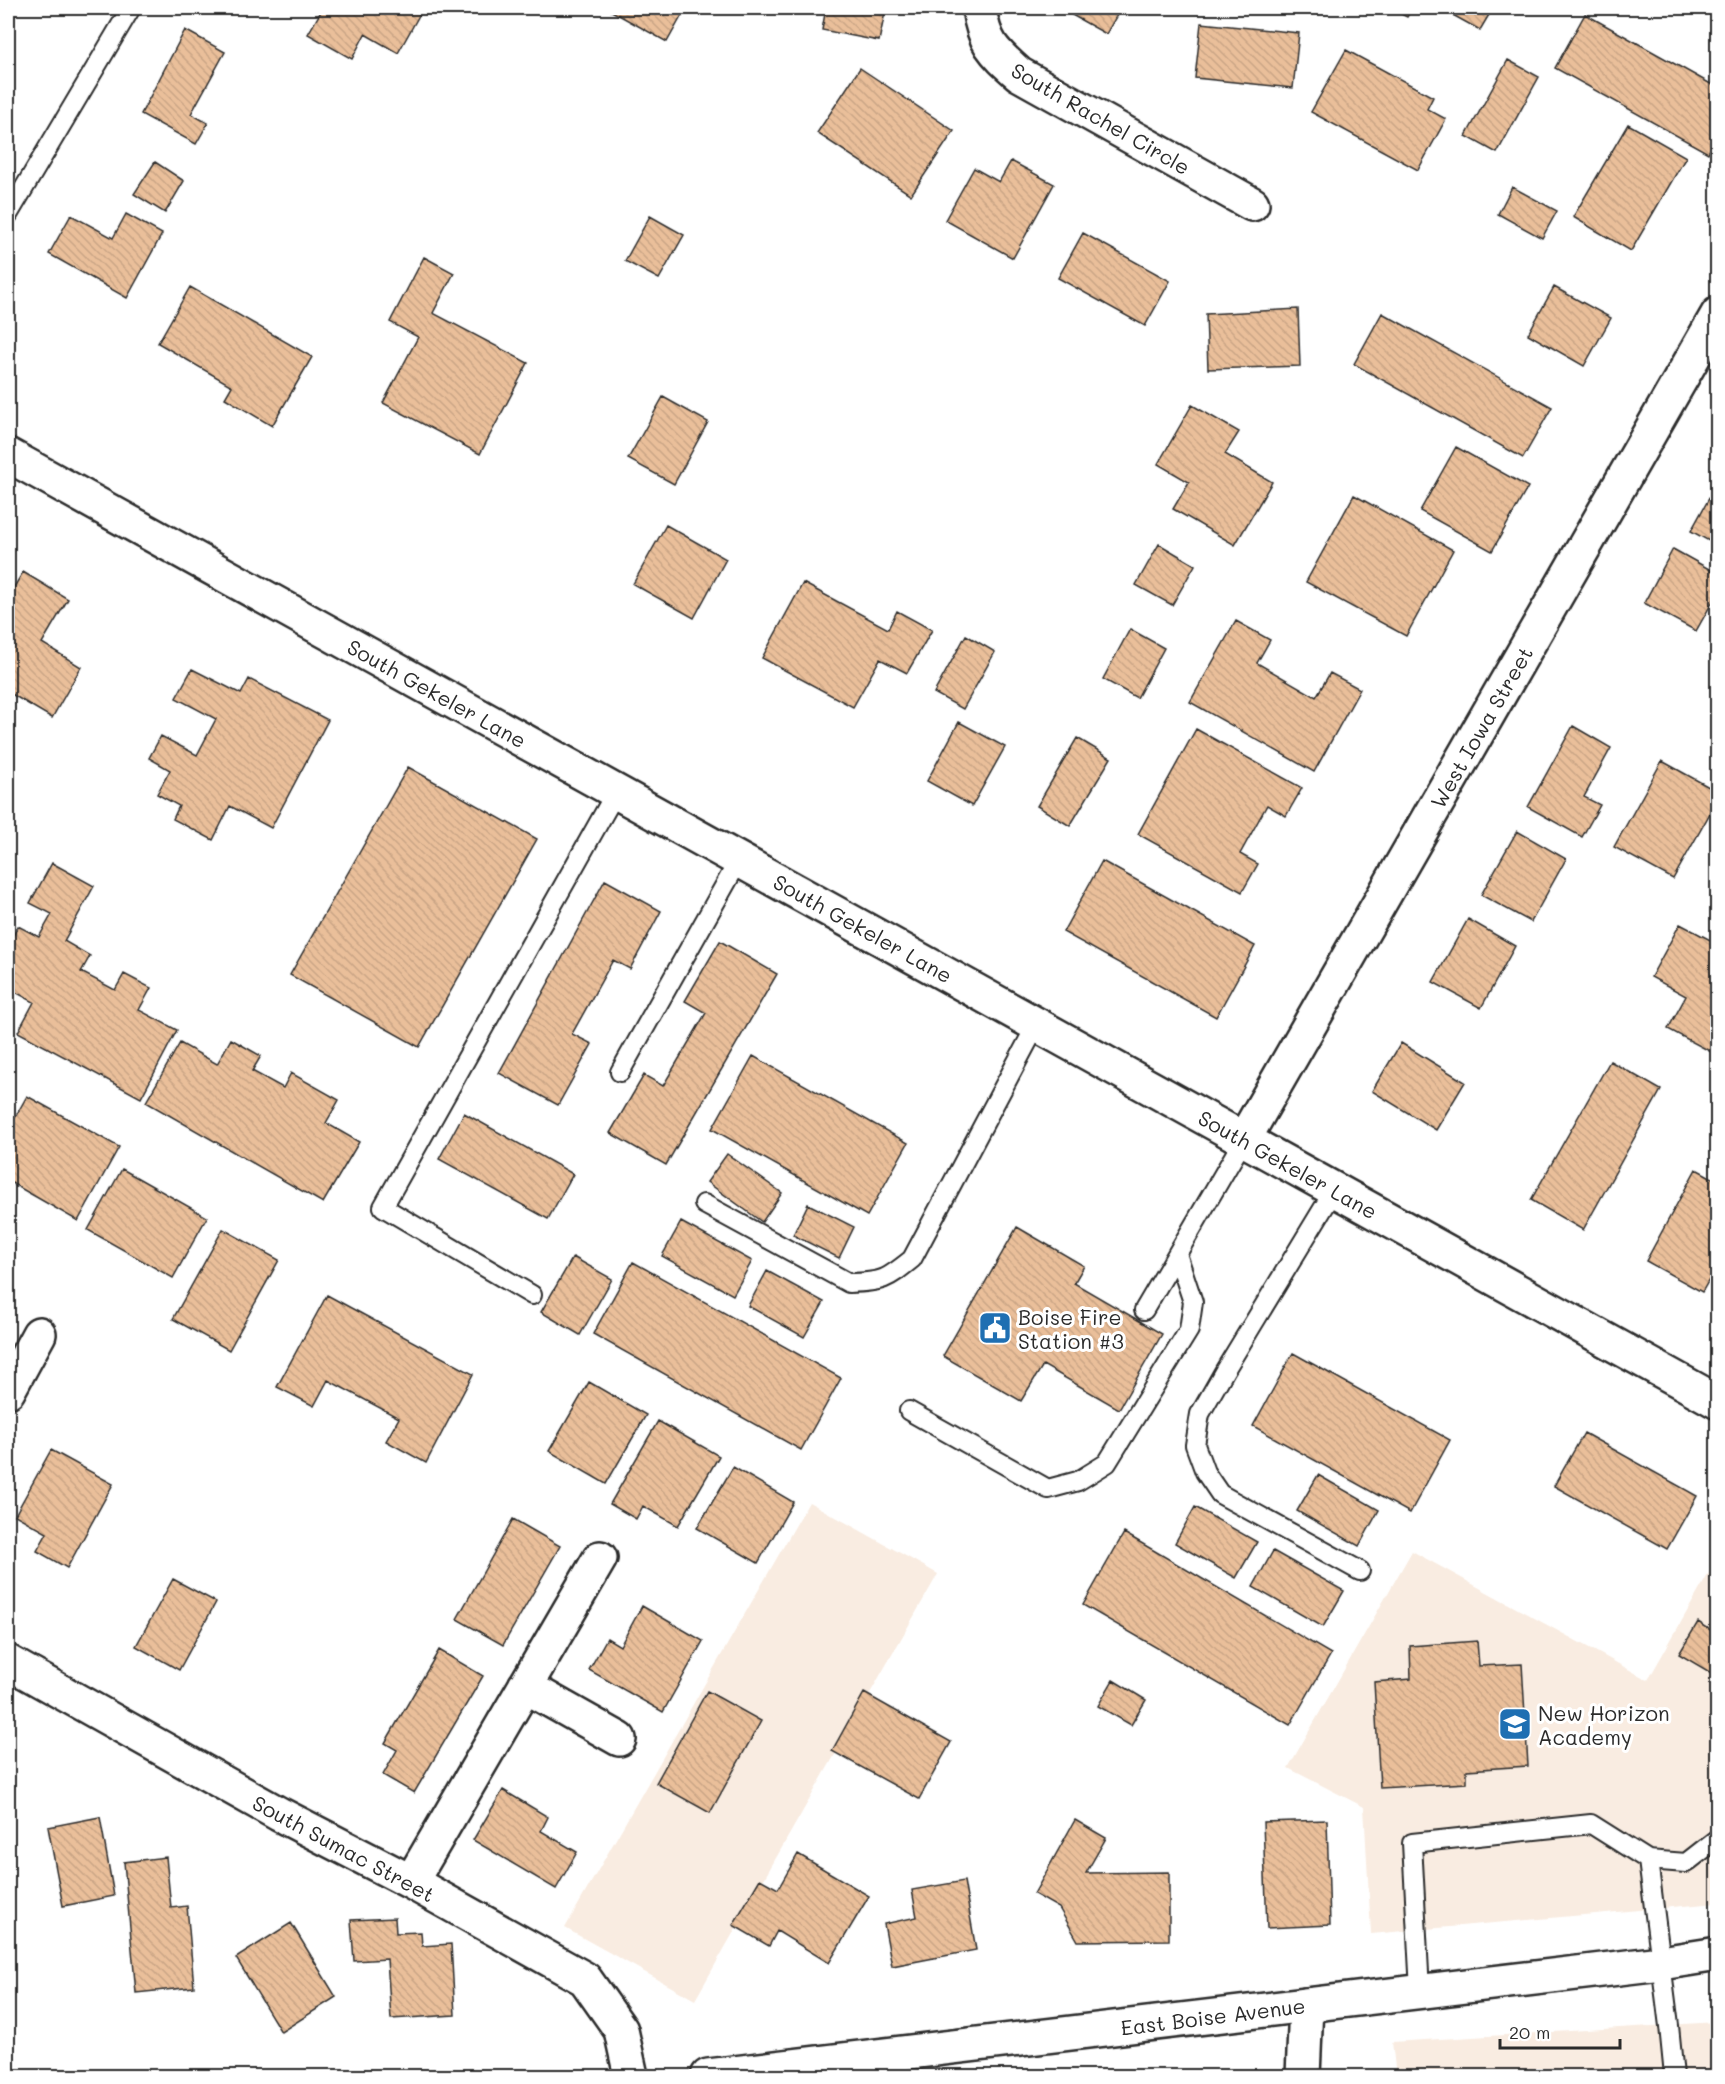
<svg xmlns="http://www.w3.org/2000/svg" width="1725" height="2084" font-family="Mali,sans-serif">
<style>
.built{fill:#f9ece1}
.building{fill:url(#building-back-hatch);stroke:#2b2b2b;stroke-width:1.5}
.lines{fill:none;stroke-linecap:round;stroke-linejoin:round}
.service-casing{stroke:#2b2b2b;stroke-width:22}
.minor-casing{stroke:#2b2b2b;stroke-width:38}
.tertiary-casing{stroke:#2b2b2b;stroke-width:38}
.service{stroke:#fff;stroke-width:18}
.minor{stroke:#fff;stroke-width:33}
.tertiary{stroke:#fff;stroke-width:33}
.labels{text-anchor:middle;dominant-baseline:central;stroke-width:6;stroke-linejoin:round;paint-order:stroke}
.street-label{font-size:21px;fill:#2b2b2b;stroke:#fff}
.poi-label{font-size:21px;fill:#2b2b2b;stroke:#fff;text-anchor:start}
</style>
<defs>
<pattern id="building-back-hatch" width="6" height="6" patternUnits="userSpaceOnUse" patternTransform="scale(1.5)"><rect width="6" height="6" fill="#eabf9a"/><path d="M-1 5l2 2M0 0l6 6M5-1l2 2" fill="none" stroke="#c9a485"/></pattern>
</defs>
<rect width="100%" height="100%" fill="#fff"/>
<filter id="ink" filterUnits="userSpaceOnUse"><feTurbulence type="fractalNoise" baseFrequency=".0167" numOctaves="2"/><feDisplacementMap in="SourceGraphic" scale="12" xChannelSelector="R" yChannelSelector="G"/><feConvolveMatrix kernelMatrix="1 2 1 2 8 2 1 2 1" color-interpolation-filters="sRGB"/></filter>
<g filter="url(#ink)">
<path class="built" d="M809,1502L938,1574L695,2000L565,1928Z
M1412,1551L1648,1680L1717,1559V1903L1371,1934L1364,1807L1288,1768Z
M1717,2022V2076H1396L1392,2042Z"/>
<path class="building" d="M323,8H417L422,10L398,53L365,34L352,59L308,34Z
M606,8H686L667,42Z
M826,8H886L879,41L822,30Z
M1065,8H1121L1106,34L1063,10Z
M1390,8H1412L1407,17Z
M1440,8H1493L1480,30Z
M1585,14L1718,88V136L1708,153L1555,68Z
M1201,23L1299,33L1293,88L1195,78Z
M185,30L225,52L191,114L208,123L196,144L141,114Z
M1346,50L1433,97L1427,109L1446,119L1418,170L1311,112Z
M1508,60L1539,77L1497,153L1466,136Z
M860,68L954,131L911,195L817,133Z
M1628,124L1686,157L1631,251L1573,217Z
M1011,161L1054,184L1013,258L945,220L974,168L999,182Z
M155,162L184,181L165,213L134,194Z
M1512,187L1557,211L1542,238L1498,214Z
M126,214L162,234L127,298L49,254L71,215L113,238Z
M650,216L684,235L659,279L625,261Z
M1083,233L1170,281L1145,326L1058,278Z
M424,257L454,273L433,313L528,363L480,454L383,403L418,337L390,322Z
M190,287L312,357L272,426L225,398L232,386L158,343Z
M1554,287L1611,318L1584,366L1528,334Z
M1298,309L1300,366L1208,369L1206,314Z
M1382,313L1552,407L1523,458L1354,364Z
M663,397L708,422L674,484L628,459Z
M1192,405L1239,432L1225,454L1272,482L1235,545L1173,509L1189,482L1158,464Z
M1456,447L1528,487L1492,551L1420,511Z
M1718,482V546L1691,531Z
M1354,495L1453,550L1406,636L1306,582Z
M666,525L726,559L694,618L633,584Z
M1159,544L1195,565L1172,605L1136,585Z
M1673,549L1718,574V592L1696,631L1644,603Z
M23,572L68,599L42,643L81,667L52,718L8,692V597Z
M803,583L888,629L897,611L932,630L907,673L880,659L853,707L762,658Z
M1236,621L1270,640L1257,663L1316,697L1330,673L1360,689L1314,772L1190,702Z
M1130,629L1164,648L1137,698L1103,679Z
M966,635L995,652L963,709L934,693Z
M192,669L241,694L249,679L328,720L271,828L230,806L213,840L173,819L179,806L157,794L170,770L149,758L161,736L197,755L216,719L176,698Z
M959,722L1005,747L972,806L927,781Z
M1573,726L1611,748L1584,797L1600,805L1582,837L1528,807Z
M1196,729L1302,788L1286,816L1267,805L1240,854L1258,864L1242,892L1138,834Z
M1077,738L1111,758L1070,826L1037,806Z
M1662,761L1718,792V799L1673,879L1614,847Z
M408,767L537,839L419,1047L290,975Z
M1517,831L1566,859L1531,922L1481,895Z
M1102,861L1255,946L1216,1017L1063,932Z
M52,863L94,886L64,941L90,956L81,972L115,990L124,974L151,988L139,1010L177,1030L141,1098L18,1032L34,1002L8,988V946L18,926L39,937L52,914L30,903Z
M605,880L661,911L630,969L613,960L572,1034L592,1044L558,1105L499,1073Z
M1468,919L1515,946L1481,1008L1433,982Z
M1680,924L1718,944V1049L1715,1054L1668,1029L1686,996L1651,977Z
M720,941L777,974L666,1165L610,1133L644,1075L663,1086L706,1013L685,1001Z
M231,1039L261,1056L252,1071L283,1088L291,1073L339,1100L326,1123L359,1142L323,1203L146,1102L180,1043L217,1064Z
M1401,1043L1465,1082L1436,1130L1372,1091Z
M753,1056L908,1143L867,1216L712,1129Z
M1610,1061L1661,1090L1583,1230L1531,1200Z
M27,1096L119,1147L78,1221L8,1181V1130Z
M464,1113L573,1174L548,1219L439,1159Z
M727,1154L782,1193L762,1222L707,1182Z
M122,1169L207,1217L173,1278L88,1230Z
M1696,1169L1718,1181V1264L1702,1292L1646,1261Z
M808,1204L854,1227L839,1258L793,1235Z
M681,1222L752,1261L733,1295L662,1256Z
M1017,1227L1084,1266L1074,1283L1162,1334L1119,1409L1043,1365L1021,1401L943,1356Z
M223,1229L279,1260L229,1350L173,1319Z
M573,1257L612,1279L580,1335L541,1312Z
M633,1262L841,1378L801,1450L593,1334Z
M767,1271L824,1302L804,1337L748,1306Z
M327,1295L473,1374L426,1463L386,1441L399,1418L328,1380L314,1406L277,1387Z
M1293,1353L1450,1440L1410,1513L1253,1426Z
M589,1382L646,1415L606,1484L549,1451Z
M658,1421L719,1456L678,1526L643,1506L636,1519L610,1504Z
M1584,1433L1697,1496L1667,1549L1554,1486Z
M51,1450L113,1484L67,1568L37,1551L47,1533L15,1515Z
M733,1467L793,1502L758,1563L697,1528Z
M1318,1475L1379,1510L1359,1546L1297,1511Z
M1195,1507L1257,1542L1236,1578L1175,1543Z
M513,1519L560,1546L503,1645L457,1619Z
M1124,1533L1331,1654L1290,1725L1083,1605Z
M1273,1551L1344,1591L1323,1627L1253,1587Z
M173,1579L216,1602L179,1670L136,1646Z
M642,1606L703,1641L663,1712L589,1670L607,1638L620,1646Z
M1698,1622L1712,1631L1718,1622V1677L1679,1654Z
M1477,1641L1479,1666L1522,1664L1528,1766L1467,1770V1783L1380,1788L1374,1682L1411,1679L1410,1646Z
M439,1650L483,1676L414,1793L383,1775L397,1750L385,1743Z
M1113,1680L1146,1700L1131,1725L1098,1706Z
M707,1691L761,1721L710,1813L656,1783Z
M864,1693L951,1742L919,1799L832,1751Z
M503,1790L548,1817L541,1831L577,1852L556,1889L473,1840Z
M100,1817L114,1896L63,1906L48,1827Z
M1075,1820L1106,1838L1086,1873L1169,1872V1940L1078,1941L1059,1908L1034,1894Z
M1327,1820L1330,1925L1267,1928L1263,1822Z
M798,1854L869,1896L829,1963L777,1931L769,1946L733,1925L760,1879L778,1889Z
M166,1857L171,1908L187,1906L194,1987L136,1993L124,1862Z
M964,1881L976,1950L892,1966L884,1924L917,1917L912,1890Z
M395,1918L396,1933L421,1932L422,1946L451,1944L455,2015L391,2019L387,1959L354,1961L351,1920Z
M291,1923L336,1997L281,2032L236,1958Z"/>
<g class="lines">
<defs>
<path id="service" d="M8,215L131,8
M620,1072L739,860
M1335,1189L1225,1370L1200,1414L1195,1445L1205,1472L1220,1494L1360,1571
M704,1204L849,1283C883,1282 886,1280 912,1259L1037,1024
M532,1295L383,1207L616,792
M1144,1310L1177,1254
M909,1411L1048,1489L1078,1481L1107,1463L1189,1330L1193,1302L1177,1254L1244,1139
M1648,1860L1669,2026L1674,2076
M1420,1991L1412,1843L1591,1824L1648,1860L1686,1863L1718,1838"/>
<path id="minor" d="M979,8C984,43 993,51 1019,74L1252,204
M8,1391L39,1334
M8,1662L279,1814L411,1882L585,1979L621,2030L631,2076
M525,1686L619,1739
M411,1882L600,1558
M1303,2076L1306,2005"/>
<path id="tertiary" d="M8,455L1718,1402
M1244,1139L1718,314
M708,2076L1661,1963L1718,1954"/>
</defs>
<use href="#service" class="service-casing"/>
<use href="#minor" class="minor-casing"/>
<use href="#tertiary" class="tertiary-casing"/>
<use href="#service" class="service"/>
<use href="#minor" class="minor"/>
<use href="#tertiary" class="tertiary"/>
</g>
</g>
<defs>
<symbol id="civic-square" viewBox="-11 -11 22 22"><rect x="-9" y="-9" width="18" height="18" rx="4" fill="#1f6fb2" stroke="#fff"/><path d="M-.6-6.5H3V-4.5H.6V-3L4-1V1h2V6H-6V1h2V-1L-.6-3ZM-1.2 2.5V6h2.4V2.5Z" fill="#fff"/></symbol>
<symbol id="school-square" viewBox="-11 -11 22 22"><rect x="-9" y="-9" width="18" height="18" rx="4" fill="#1f6fb2" stroke="#fff"/><path d="M0-5L7-2L0 1L-7-2ZM-4 1L0 2.5L4 1V4Q0 6-4 4Z" fill="#fff"/></symbol>
</defs>
<g fill-rule="evenodd">
<use href="#civic-square" x="976" y="1309" width="38" height="38"/>
<use href="#school-square" x="1496" y="1705" width="38" height="38"/>
</g>
<g class="labels">
<g class="street-label">
<text transform="translate(1101 118) rotate(30)">South Rachel Circle</text>
<text transform="translate(437 693) rotate(29)">South Gekeler Lane</text>
<text transform="translate(1481 727) rotate(-60)">West Iowa Street</text>
<text transform="translate(863 928) rotate(29)">South Gekeler Lane</text>
<text transform="translate(1288 1164) rotate(29)">South Gekeler Lane</text>
<text transform="translate(344 1848) rotate(28)">South Sumac Street</text>
<text transform="translate(1213 2016) rotate(-7)">East Boise Avenue</text>
</g>
<g class="poi-label">
<text x="1018" y="1316">Boise Fire<tspan x="1018" dy="24">Station #3</tspan></text>
<text x="1538" y="1712">New Horizon<tspan x="1538" dy="24">Academy</tspan></text>
</g>
</g>
<rect width="1725" height="2084" fill="none" stroke="#fff" stroke-width="30"/>
<rect x="15" y="15" width="1695" height="2054" fill="none" stroke="#2b2b2b" stroke-width="2" filter="url(#ink)"/>
<path d="M1500 2039v9h120v-9" fill="none" stroke="#2b2b2b" stroke-width="3"/>
<text x="1509" y="2039" font-size="18" fill="#2b2b2b" stroke="#ffffff" stroke-width="4.5" paint-order="stroke">20 m</text>
</svg>
